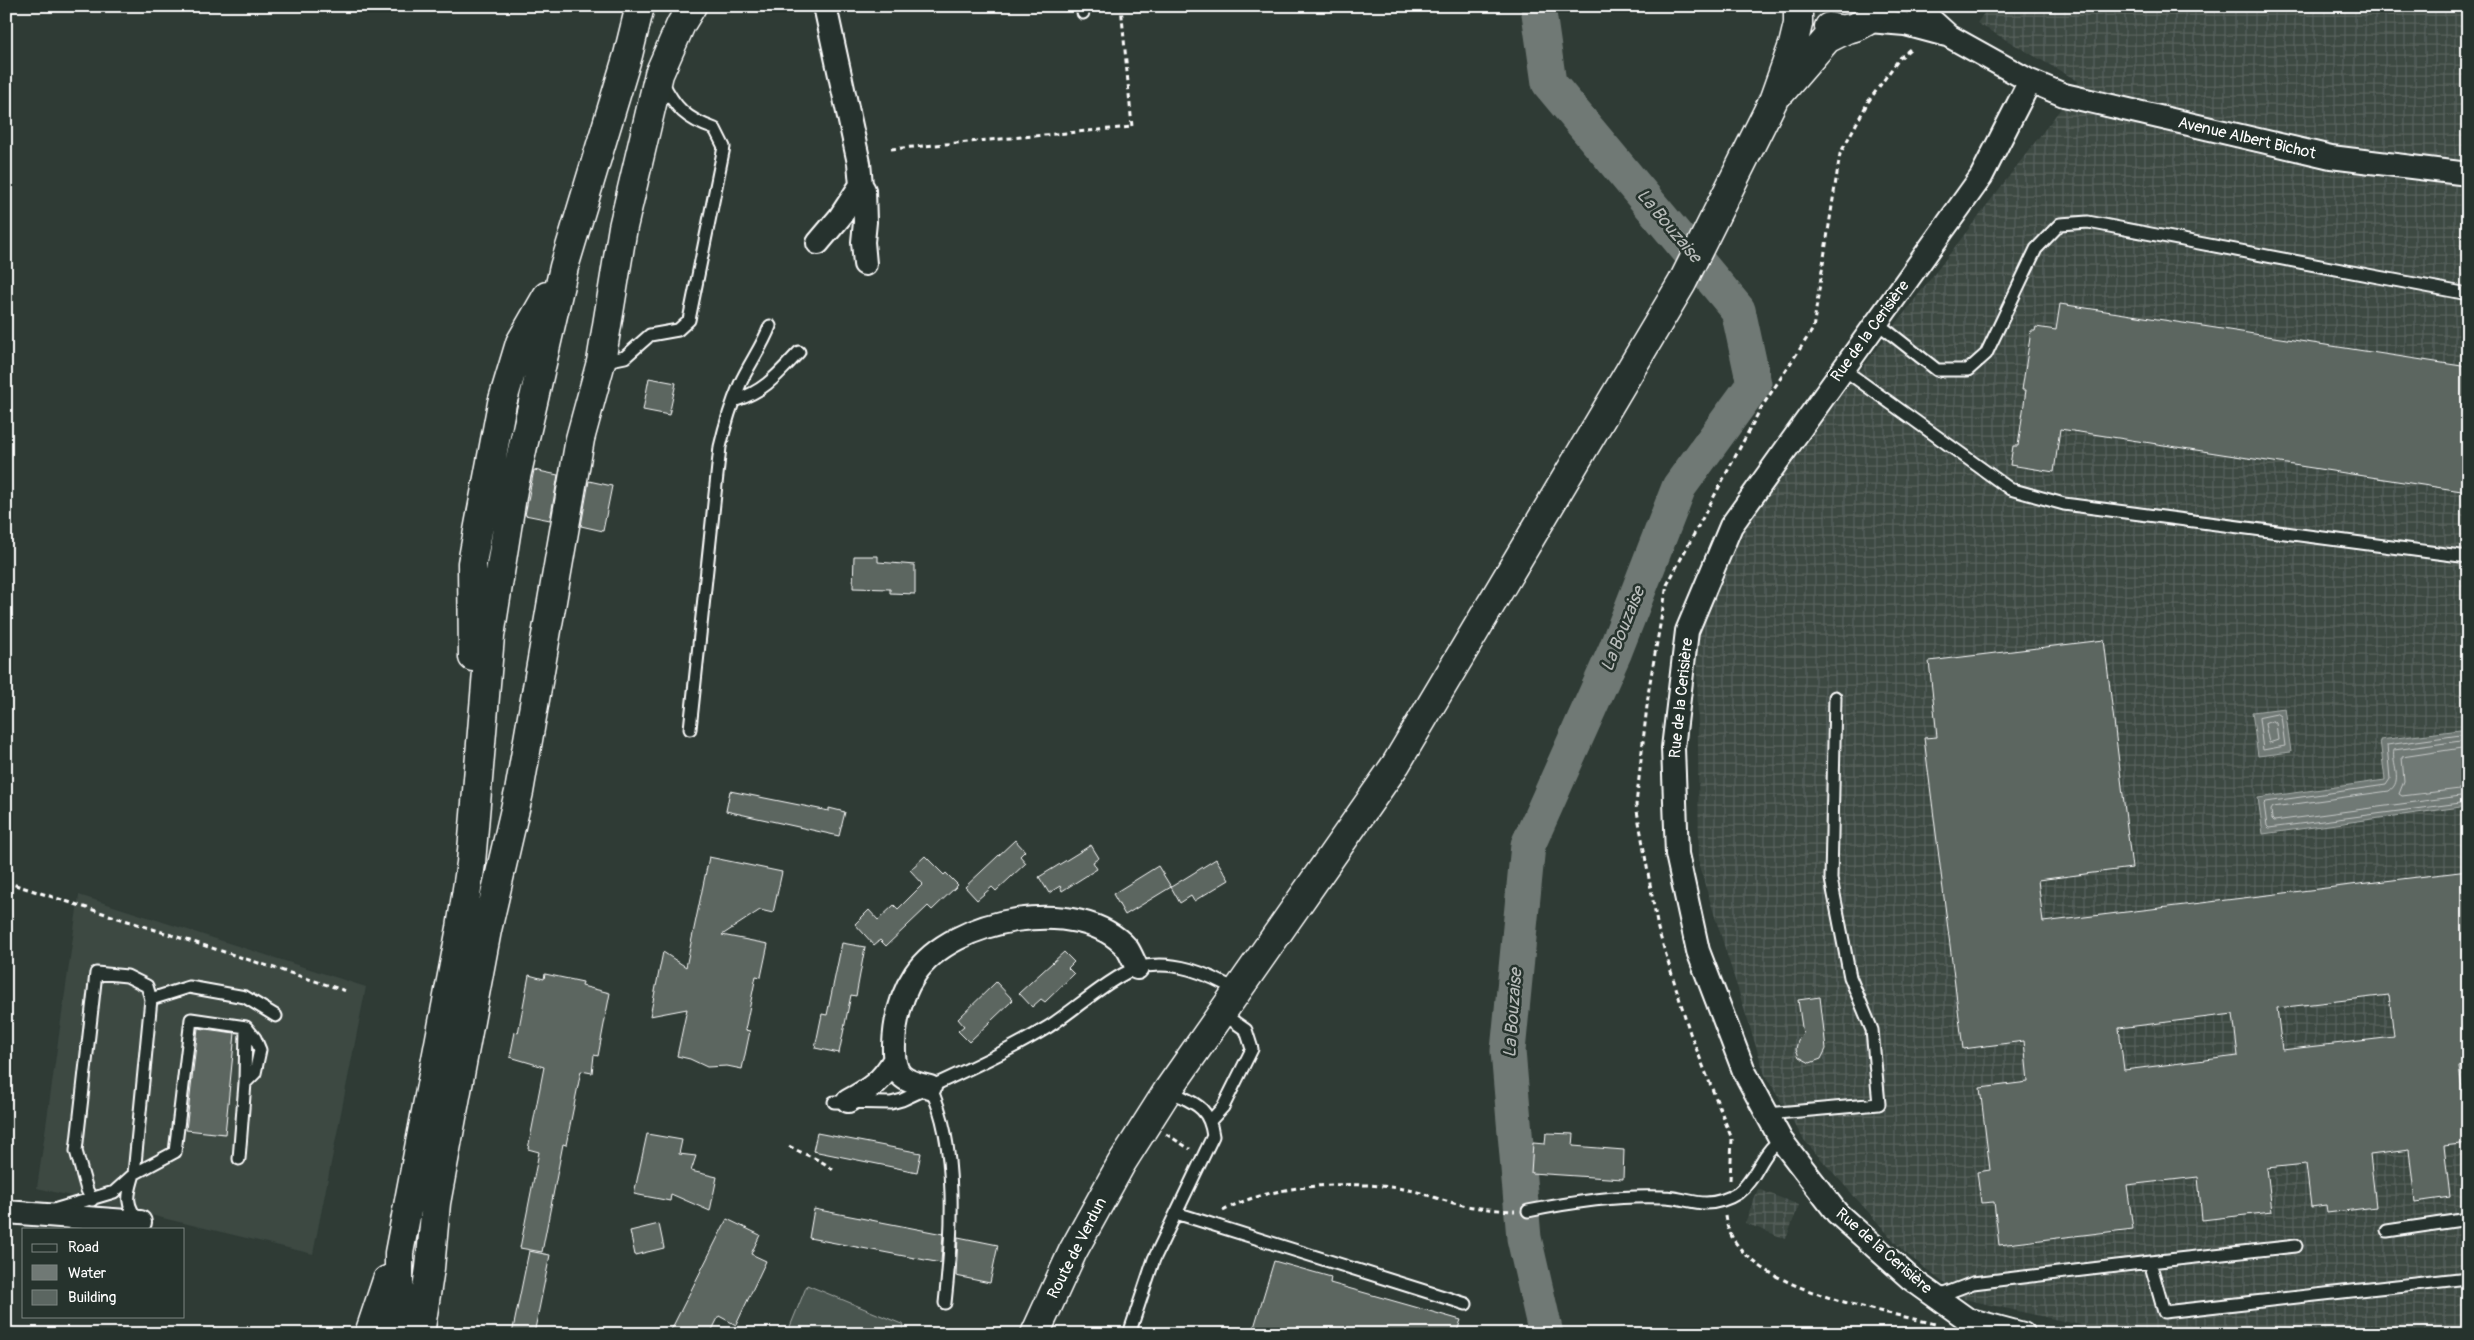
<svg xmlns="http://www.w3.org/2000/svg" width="2474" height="1340" font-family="Pangolin,sans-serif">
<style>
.built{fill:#3c4842}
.industrial{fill:url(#industrial-grid)}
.pitch{fill:#4a544f;stroke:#a4aaa7}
.water{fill:#707975;stroke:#a9afac}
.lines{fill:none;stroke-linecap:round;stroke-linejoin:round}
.shore{stroke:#c6c9c8;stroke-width:1}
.river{stroke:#707975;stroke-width:35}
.building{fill:#5b6661;stroke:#fff;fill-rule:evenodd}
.lane-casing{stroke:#fff;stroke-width:15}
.street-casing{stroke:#fff;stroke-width:26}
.primary-casing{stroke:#fff;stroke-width:31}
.highway-casing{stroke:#fff;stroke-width:31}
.path{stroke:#fff;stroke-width:3;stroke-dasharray:5 4;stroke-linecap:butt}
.lane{stroke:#26332d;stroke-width:11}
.street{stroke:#26332d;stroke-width:22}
.primary{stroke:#26332d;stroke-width:28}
.highway{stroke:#26332d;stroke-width:28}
.labels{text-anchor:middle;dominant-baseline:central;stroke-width:5;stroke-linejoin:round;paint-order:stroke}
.street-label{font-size:16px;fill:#fff;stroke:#26332d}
.water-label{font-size:18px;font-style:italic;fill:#b8bcba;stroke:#26332d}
</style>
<defs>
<pattern id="industrial-grid" width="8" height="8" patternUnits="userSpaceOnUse" patternTransform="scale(1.25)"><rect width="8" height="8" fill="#3c4842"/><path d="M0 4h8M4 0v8" fill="none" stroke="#59635e"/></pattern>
</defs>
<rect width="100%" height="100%" fill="#2f3b35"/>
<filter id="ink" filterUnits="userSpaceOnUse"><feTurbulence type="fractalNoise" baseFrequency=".02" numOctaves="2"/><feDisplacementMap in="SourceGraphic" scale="10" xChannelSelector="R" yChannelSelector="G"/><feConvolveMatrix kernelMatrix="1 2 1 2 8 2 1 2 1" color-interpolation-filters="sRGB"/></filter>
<g filter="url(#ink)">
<path class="built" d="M79,895L366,987L313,1254L37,1188Z"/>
<path class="industrial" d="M1989,6H2468V1334H2121L1964,1299L1903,1251L1804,1140L1765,1075L1699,866L1697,637L1752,512L2062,107L2078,81L1977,23Z
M1758,1189L1799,1205L1786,1239L1745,1223Z"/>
<path class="pitch" d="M807,1285L904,1325L900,1334H787Z"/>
<path class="water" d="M2285,708L2291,752L2258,756L2252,712Z
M2468,729V806L2263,834L2258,798L2385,780L2380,740Z"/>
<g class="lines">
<path class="shore" d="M2278,714L2281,716L2285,746L2263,750L2259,718Z
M2273,721L2276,723L2278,740L2269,743L2265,724Z
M2468,734L2387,745L2390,779L2386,785L2266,802L2264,804L2267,826L2269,828L2468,802
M2468,740L2394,750C2391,764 2404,781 2389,791L2273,807L2271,810L2272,819L2274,821L2468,795
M2468,747L2402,757L2404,781L2399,794L2402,796L2468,788"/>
<path class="river" d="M1538,6L1549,83L1738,310L1754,384L1679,487L1615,651L1528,845L1508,1051L1524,1238L1546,1334"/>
</g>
<path class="building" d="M2060,304L2468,367V492L2060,429L2054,472L2010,465L2013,446H2018L2026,390H2022L2031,331H2035L2036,327L2056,330Z
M649,378L676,383L669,415L643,410Z
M534,470L558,475L550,520L525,515Z
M589,481L612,486L603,531L581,526Z
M854,556H878V562L915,565V594L890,593V589L853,588Z
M2104,640L2132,868L2038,880L2043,922L2468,871V1065L2459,1067L2466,1116H2468V1143L2444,1146L2450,1197L2415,1202L2409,1150L2370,1155L2376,1207L2327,1213L2326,1205L2311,1207L2306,1164L2267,1168L2272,1212L2202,1220L2198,1177L2127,1185L2133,1229L1999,1245L1994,1202L1981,1203L1977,1172L1990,1170L1980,1088L2028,1082L2024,1041L1963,1049L1924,738L1937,737L1929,661ZM2389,995L2394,1037L2282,1050L2277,1008ZM2233,1014L2238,1056L2124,1070L2119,1028Z
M730,791L829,811V808L845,812L839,836L726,811Z
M1015,840L1025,851L1020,856L1026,863L996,891L992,887L977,900L965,887Z
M1091,845L1099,858L1093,862L1097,869L1062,891L1060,886L1049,893L1039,877Z
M925,856L944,875L946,873L958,885L932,910L928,906L886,946L880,940L874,945L855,924L869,910L878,920L894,905L898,909L923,884L910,870Z
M709,857L782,872L773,913L760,910L722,935L768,944L761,977L756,976L745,1030L750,1031L742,1069L727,1066L707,1067L690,1059L677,1056L687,1009L650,1016L663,952L686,967Z
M1216,859L1229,880L1194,901L1191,896L1180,903L1171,887L1125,915L1113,894L1158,866L1171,887Z
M842,943L865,947L856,996L851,995L839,1053L815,1048L822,1014L827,1015Z
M1064,952L1074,962L1068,968L1074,974L1045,1002L1041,999L1032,1007L1019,993Z
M545,974L583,982L582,986L610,993L598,1056L594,1055L592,1073L581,1071L566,1145L563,1144L542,1252L520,1248L539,1152L528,1149L544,1067L510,1057L515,1032L518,1033L529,975L544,979Z
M996,982L1013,1000L969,1042L958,1031L964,1026L958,1019Z
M1820,997L1826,1049L1821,1059L1810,1063L1799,1057L1796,1049L1798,1040L1803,1034L1798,1000Z
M198,1028L235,1033L225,1134L186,1130Z
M817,1133L921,1153L917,1172L813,1151Z
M1546,1133L1574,1134L1573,1146L1624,1150L1623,1179L1531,1173L1533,1143L1545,1144Z
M647,1134L682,1140L679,1154L696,1156L691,1171L717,1177L710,1211L671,1194L670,1201L634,1194Z
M814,1209L943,1234L941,1263L809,1238Z
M727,1219L760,1235L751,1254L766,1261L736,1325L719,1316L710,1334H669Z
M659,1224L664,1248L635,1255L630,1231Z
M958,1237L998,1245L990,1283L956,1276Z
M529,1251L550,1255L534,1334H512Z
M1274,1261L1331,1277L1330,1283L1461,1320L1456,1334H1252Z"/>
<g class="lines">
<defs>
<path id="lane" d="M1082,6L1083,13
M1876,322L1937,370H1968L1986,354L2036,249L2060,224L2088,222L2468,294
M601,362L625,357L650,335L678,330L689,320L724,147L715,129C686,119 675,108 662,81
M1843,369L2010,489L2064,504L2468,557
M736,400C765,391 778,374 799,352
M690,729L720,447C725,425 731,405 740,384C749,364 762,347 770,326
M245,1083L246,1027
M930,1087C959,1145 952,1240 945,1303
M834,1102L891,1103L902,1100C951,1077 1002,1055 1048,1027C1072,1012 1112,976 1137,968C1173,958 1208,974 1238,991
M1767,1114L1879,1104L1872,1030L1850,977L1831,879L1835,697
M1211,1120L1223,1107L1252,1049L1246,1030L1223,1014
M92,1200L87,1190L76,1151L96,973L127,976L147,986L151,999
M57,1209L114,1192L134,1174L175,1152L191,1019L246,1027L255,1038L260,1050L255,1073L245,1083L239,1159
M1528,1211C1573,1202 1618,1195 1664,1197C1678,1197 1692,1203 1706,1203C1716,1203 1729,1199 1738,1193C1757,1179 1761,1152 1781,1140
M1176,1213L1466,1304
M139,1221C124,1203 128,1195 134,1174L151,999L189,987L245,997L276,1016
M2387,1231L2468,1219
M2150,1262L2296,1246
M1936,1297L1973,1283L2150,1262L2164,1312L2468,1278
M1129,1334L1154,1259L1213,1136C1209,1105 1193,1103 1168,1090"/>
<path id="street" d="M825,6L859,163L861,185L864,190L865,222L863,242L865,264
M1916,6L1949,36L2030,81L2064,95L2331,157L2468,174
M1869,21L1905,24L1946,35
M818,243L840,217L861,185
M930,1087C901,1081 893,1075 894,1045C895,1019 901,995 915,974C952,918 1080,894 1127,948C1131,954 1134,962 1137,968
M848,1101C870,1089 881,1082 894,1060
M6,1212L140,1222
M2023,1334L1967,1319L1911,1279L1837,1213L1781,1140L1744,1071L1698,951L1677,854L1673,748L1687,631L1731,526L1981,177L2030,81"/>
<path id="primary" d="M1829,27C1850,34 1870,23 1882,6
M1782,91L1827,39L1847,29
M1035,1334L1073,1251L1121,1164L1168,1090L1396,764L1682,283L1773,101L1793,45L1798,24V6"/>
<path id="highway" d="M473,657L472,563L502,403L520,343L547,296
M369,1334L387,1280
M392,1334L399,1286V1253L461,928L471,863L490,636L513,490L564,267L628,55L640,6
M420,1334L430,1268L436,1203L487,930L519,792L580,439L601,362L623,227L659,74L681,24L692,6"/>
</defs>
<use href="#lane" class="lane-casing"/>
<use href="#street" class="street-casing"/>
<use href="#primary" class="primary-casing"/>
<use href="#highway" class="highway-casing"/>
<path class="path" d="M1952,6H1957
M879,9L907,6
M891,149L1132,127L1121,6
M6,882L346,991
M1166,1134L1190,1149
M789,1146C804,1155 822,1159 834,1171
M1730,1180L1732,1139L1690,1033L1658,929L1636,805L1649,688L1667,585L1761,408L1813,329L1840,154L1868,102L1899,59L1910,49L1909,47
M1223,1211C1271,1183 1360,1179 1414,1191C1426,1194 1438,1199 1450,1202C1472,1208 1493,1210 1515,1211
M1725,1216C1735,1289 1877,1309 1935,1324"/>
<use href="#lane" class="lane"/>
<use href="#street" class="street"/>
<use href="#primary" class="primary"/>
<use href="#highway" class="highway"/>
</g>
</g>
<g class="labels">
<g class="street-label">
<text transform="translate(2247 138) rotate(13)">Avenue Albert Bichot</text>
<text transform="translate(1870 331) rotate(-54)">Rue de la Cerisière</text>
<text transform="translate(1681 698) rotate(-84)">Rue de la Cerisière</text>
<text transform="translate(1077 1248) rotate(-63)">Route de Verdun</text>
<text transform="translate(1884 1251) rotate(41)">Rue de la Cerisière</text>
</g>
<g class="water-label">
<text transform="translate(1669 226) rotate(50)">La Bouzaise</text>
<text transform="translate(1623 629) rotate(-68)">La Bouzaise</text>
<text transform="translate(1513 1013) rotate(-86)">La Bouzaise</text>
</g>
</g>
<rect width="2474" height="1340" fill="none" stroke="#26332d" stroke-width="25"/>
<rect x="12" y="12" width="2449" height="1315" fill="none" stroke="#fff" stroke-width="2" filter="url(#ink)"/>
<rect x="22" y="1228" width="162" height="90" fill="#26332d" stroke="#7d8581"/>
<rect x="32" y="1244" width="25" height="8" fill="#26332d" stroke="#7d8581"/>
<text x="68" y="1252" font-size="15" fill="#ffffff">Road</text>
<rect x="32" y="1265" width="25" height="15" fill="#707975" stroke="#7d8581"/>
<text x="68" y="1278" font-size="15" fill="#ffffff">Water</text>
<rect x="32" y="1290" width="25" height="15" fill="#5b6661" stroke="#7d8581"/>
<text x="68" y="1302" font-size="15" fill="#ffffff">Building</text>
</svg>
